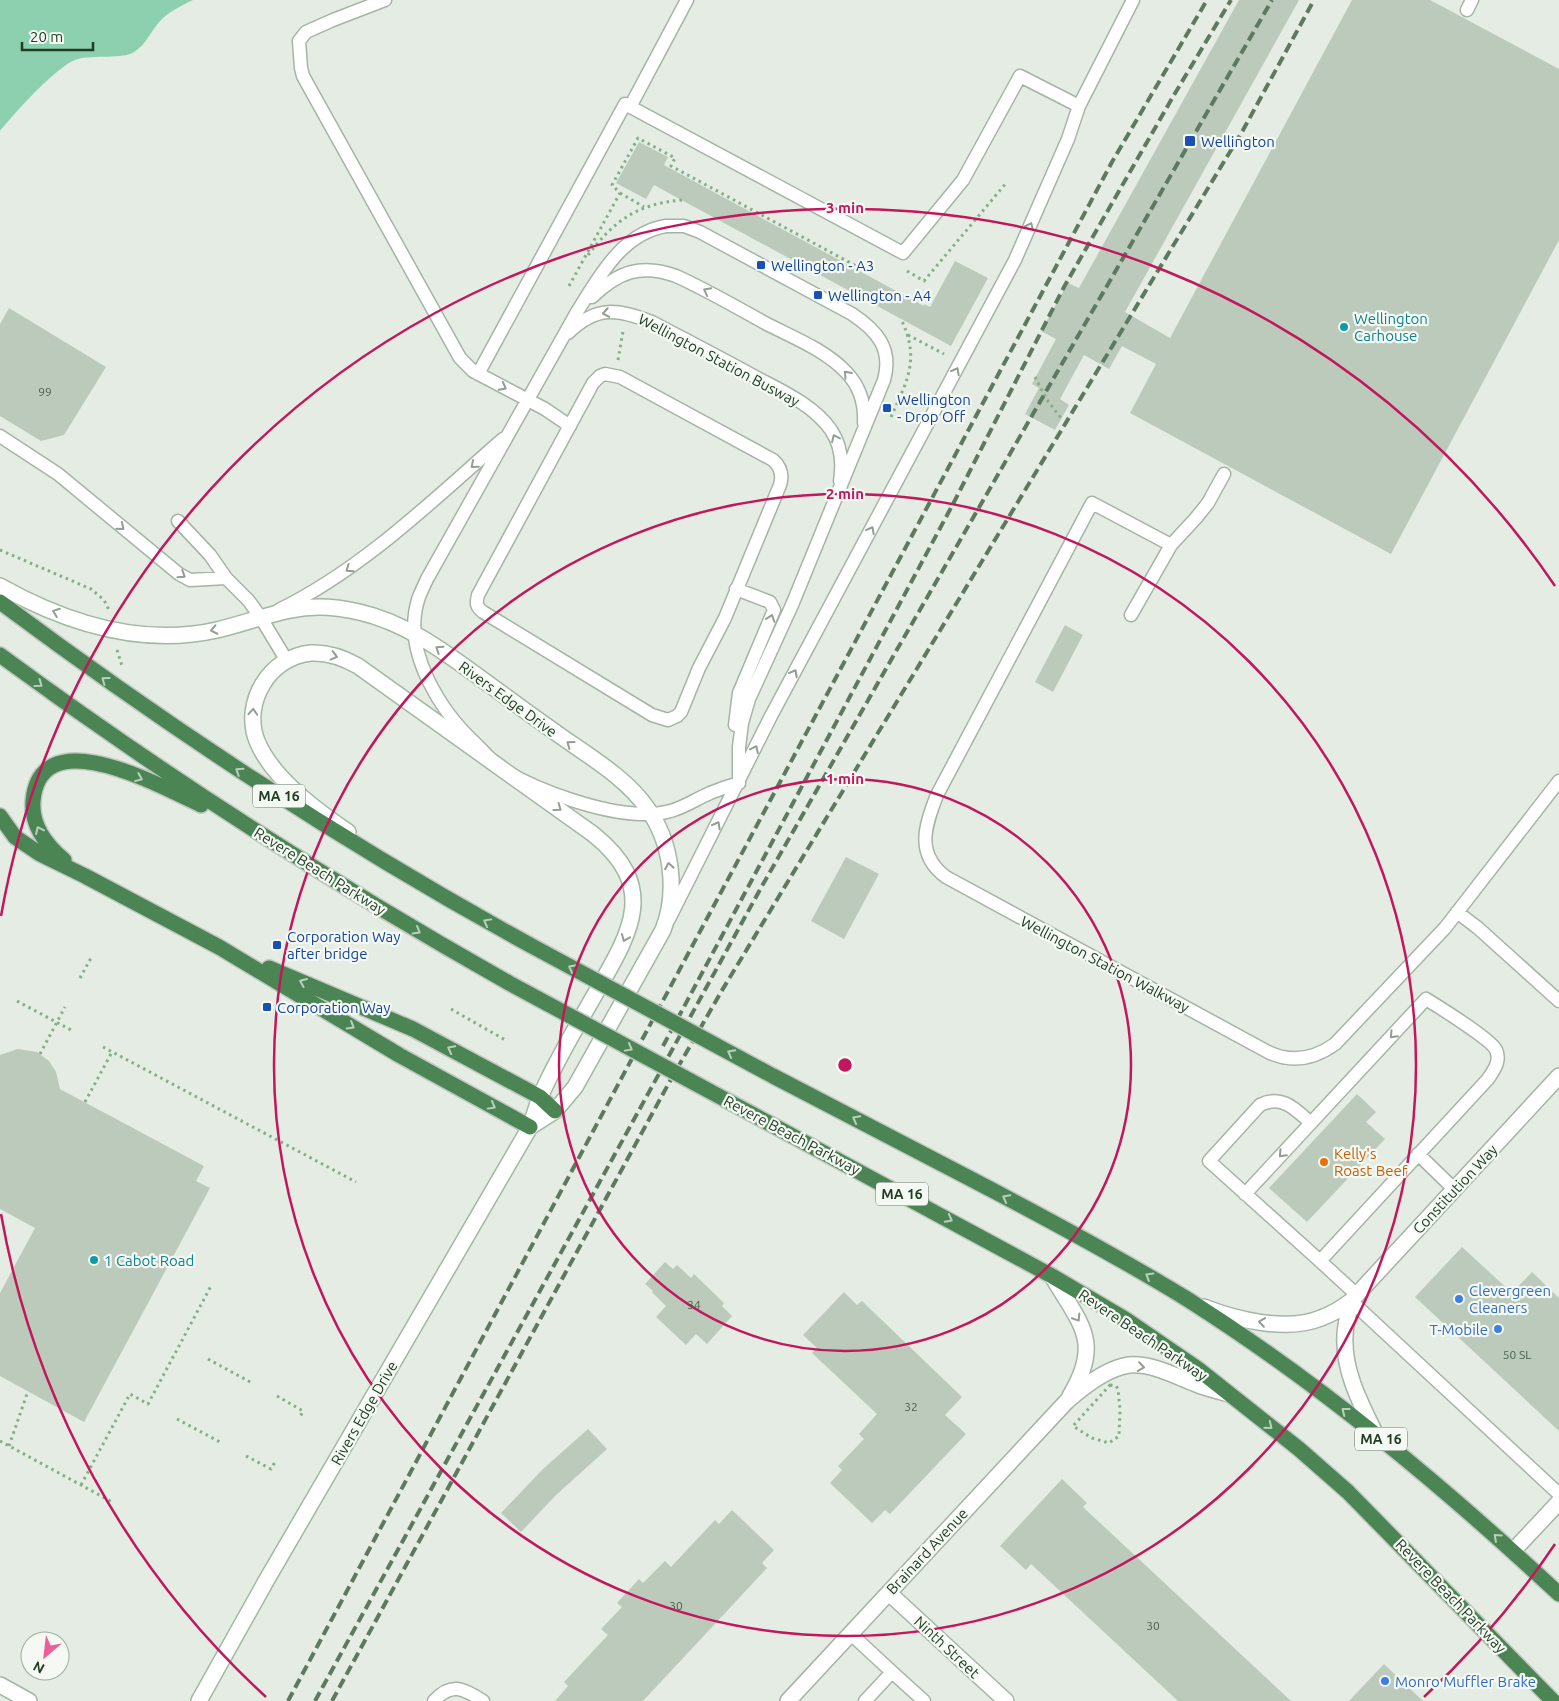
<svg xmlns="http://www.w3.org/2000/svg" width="1559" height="1701" font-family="Ubuntu,sans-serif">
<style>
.water{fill:#8cd0af}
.building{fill:#bccabb}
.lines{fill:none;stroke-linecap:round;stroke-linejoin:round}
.service-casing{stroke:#a6b4a6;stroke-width:15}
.minor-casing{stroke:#a6b4a6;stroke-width:18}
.secondary-casing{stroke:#a1b8a2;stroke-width:18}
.trunk-casing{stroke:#c1c9c2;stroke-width:18}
.path{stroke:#84af86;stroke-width:3;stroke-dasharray:2.5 4;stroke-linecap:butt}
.service{stroke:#fff;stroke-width:12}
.minor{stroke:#fff;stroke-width:15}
.secondary{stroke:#fff;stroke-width:15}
.trunk{stroke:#4c8554;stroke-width:15}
.rail{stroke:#5d7960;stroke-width:4;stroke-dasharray:10 5;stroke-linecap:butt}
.trunk-bridge-casing{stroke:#c1c9c2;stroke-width:18;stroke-linecap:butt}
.trunk-bridge{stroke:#4c8554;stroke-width:15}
.oneway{stroke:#919e92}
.oneway2{stroke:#b9d0bb}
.ring{fill:none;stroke:#c2185b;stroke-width:2.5}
.transit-dot{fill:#1a4fb4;stroke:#f4f9f3;stroke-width:2}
.culture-dot{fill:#0f9aa8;stroke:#f4f9f3;stroke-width:2}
.food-dot{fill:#e8710a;stroke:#f4f9f3;stroke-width:2}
.shop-dot{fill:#3f7fe0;stroke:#f4f9f3;stroke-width:2}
.labels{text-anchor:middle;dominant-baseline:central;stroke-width:4.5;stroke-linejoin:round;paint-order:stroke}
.number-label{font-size:12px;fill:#49604a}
.shield{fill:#f4f9f3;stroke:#627563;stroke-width:1}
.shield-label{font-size:14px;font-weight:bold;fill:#233d25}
.transit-label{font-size:15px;fill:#164399;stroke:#f4f9f3;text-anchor:start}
.culture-label{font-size:15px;fill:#0d838f;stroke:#f4f9f3;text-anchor:start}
.street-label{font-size:15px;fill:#233d25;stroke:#f4f9f3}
.food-label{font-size:15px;fill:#c56008;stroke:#f4f9f3;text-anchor:start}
.shop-label{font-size:15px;fill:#366cbe;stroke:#f4f9f3;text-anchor:start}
.centre{fill:#c2185b;stroke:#f4f9f3;stroke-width:2.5}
.ring-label{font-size:15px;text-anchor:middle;font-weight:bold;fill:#c2185b;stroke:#f4f9f3;stroke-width:4.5;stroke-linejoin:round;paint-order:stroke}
</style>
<rect width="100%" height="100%" fill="#e4ece3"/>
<path class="water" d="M0,0H193C179,7 165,13 156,26C148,36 146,44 134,52C124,59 93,55 78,59C58,64 14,114 0,131Z"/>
<path class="building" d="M1239,0H1299L1125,312L1170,338L1352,0H1430L1559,69V240L1391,554L1130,413L1156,364L1122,346L1109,369L1084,355L1060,399L1069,405L1055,430L1025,414L1039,388L1032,384L1056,339L1041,331L1068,283L1079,288Z
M639,142L668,157L664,165L924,306V304L930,307L955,261L988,278L951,346L654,185L646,199L616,183Z
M9,308L106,367L64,435L41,441L0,416V324Z
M1065,625L1083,635L1053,692L1035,682Z
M846,857L879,874L844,939L811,921Z
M18,1049L37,1052L49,1061L56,1072L60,1089L204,1166L196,1181L210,1188L84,1422L0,1376V1293L35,1228L0,1209V1055Z
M1357,1094L1376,1112L1366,1122L1385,1139L1307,1222L1269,1188Z
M1462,1247L1512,1293L1532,1272L1559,1298V1431L1415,1297Z
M665,1262L673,1269L677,1265L691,1278L694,1274L724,1303L722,1306L732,1316L707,1344L696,1334L686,1345L656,1317L666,1306L652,1292L653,1291L645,1284Z
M844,1292L857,1305L862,1301L962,1397L945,1415L966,1434L890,1514L885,1510L872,1523L830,1483L842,1470L838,1466L864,1439L859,1434L877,1414L812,1353L817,1348L803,1335Z
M588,1429L607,1449L556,1495L521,1532L501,1513L543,1469Z
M1062,1479L1087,1503L1083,1507L1291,1701H1178L1031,1564L1026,1570L1000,1546Z
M732,1510L774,1550L762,1563L767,1568L643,1701H555L568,1686L564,1682L608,1635L601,1629L622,1607L617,1603L639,1579L643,1583L665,1561L671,1567L715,1520L719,1524Z
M1384,1664L1423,1701H1349Z"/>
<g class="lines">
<defs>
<path id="service" d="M385,0L333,20L306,32L299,41L301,68L303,76L460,358L473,371L545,409L570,426
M1467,10L1472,0
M630,107L687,0
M666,226H684L700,232L852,314C876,330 893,348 884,380L792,605L749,699L742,723L739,747V783C729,786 720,789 710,793C684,805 674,815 642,814C601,813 541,792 505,771C495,765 486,754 477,745C441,712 402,652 418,600C420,593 424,586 427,579L577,312C599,277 622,233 666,226Z
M592,297C618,272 641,263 676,276C707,290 736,307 765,323C792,337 826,350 847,373C860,387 865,404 864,423
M568,333C597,305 617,309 652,322C684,339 717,356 750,374C777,389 812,403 831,430C841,445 843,463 840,481
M478,374L625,104L903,253L963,180L1020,76L1079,106
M605,374L620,377L773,460C781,467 783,475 780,485L725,618L699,668L681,712L677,716L668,720L652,715L483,612C476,607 476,603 478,595L593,383L600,376Z
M0,436L58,474L179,574L190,580L226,578
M178,521L210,555L226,578L249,601L261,618L287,661
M1171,545L1092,503L937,795C925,826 915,854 946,877L1268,1052C1291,1063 1314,1059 1335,1044L1445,928L1559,781
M279,610C364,568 432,501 503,439
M1131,615L1171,545L1196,518L1208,503L1224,474
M735,725L739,693L774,610L770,602L736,589
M1457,912L1478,928L1559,1001
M669,919L771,716L1015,260L1068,139L1079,106L1133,0
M1418,1154L1454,1189
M1245,1194L1426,999C1439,1007 1492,1040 1496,1050C1501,1061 1494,1070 1488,1079L1320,1261L1209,1161L1260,1105C1282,1094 1295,1109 1311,1123
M1320,1261L1357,1295
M1351,1301L1559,1494
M851,1634L892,1672
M434,1701C451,1682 463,1688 483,1701
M865,1701L892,1672L924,1701"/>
<path id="minor" d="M1052,1276C1080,1324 1103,1341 1070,1396
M1351,1301C1349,1313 1345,1324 1345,1336C1343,1371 1361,1404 1376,1435
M1204,1307C1237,1320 1287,1332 1321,1318C1332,1314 1342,1308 1351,1301L1559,1076
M1513,1551L1559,1502
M889,1593L1006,1701
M0,1685L29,1701
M788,1701L1067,1401C1083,1387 1107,1368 1129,1365C1152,1363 1175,1376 1196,1384C1206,1388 1218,1391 1229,1394"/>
<path id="secondary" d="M0,586C66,623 141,647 217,630C242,624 266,615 291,610C313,605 338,607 359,612C404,622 442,650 479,677C504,695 529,714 555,732C585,754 626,777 647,808C672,842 678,892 663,930L575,1087L555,1111L530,1127
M199,1701L266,1581L530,1127L540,1097L548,1080C563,1049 581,1019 598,989C632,930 658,886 593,834L358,666C344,658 328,652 311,653C269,657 242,703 257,741C272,778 316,810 348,832"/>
<path id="trunk" d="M0,602C169,728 345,844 530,945
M0,655C163,775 333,884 509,983
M0,816L15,837L40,854L85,876L219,947L399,1055L530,1127
M64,860C46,845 31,826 33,801C40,718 162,787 201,805
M269,968L413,1029L540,1097L555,1111
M773,1076C839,1111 905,1145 971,1179C1044,1217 1117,1256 1187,1299C1321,1384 1443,1486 1559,1594
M752,1114L1052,1276L1125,1319L1198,1369L1299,1449L1348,1492L1553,1701"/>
</defs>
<use href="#service" class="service-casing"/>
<use href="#minor" class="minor-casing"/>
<use href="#secondary" class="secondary-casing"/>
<use href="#trunk" class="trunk-casing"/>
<path class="path" d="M620,193L644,207
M588,255C615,220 637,204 682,200
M907,271L924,281L1007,182
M569,286L620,193L612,185L638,138L675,158L671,166L858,267
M908,335L944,354
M618,360L623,331
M1035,377L1047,400L1061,418
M891,417C908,379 920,359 901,319
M0,550L91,589L104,600L109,610
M117,650L122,666
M80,978L91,958
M17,1001L71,1030
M451,1009L507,1041
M103,1047L356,1182
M40,1054L65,1007
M85,1102L112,1052
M208,1359L252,1383
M1110,1385L1116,1386L1118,1389L1120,1410L1119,1436L1109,1443L1092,1438L1073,1426Z
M277,1396L303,1411L299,1419
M177,1419L220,1442
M0,1441L114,1503
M9,1446L28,1391
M246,1456L271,1469L275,1462
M81,1485L130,1394L148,1404L211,1286"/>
<use href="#service" class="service"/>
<use href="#minor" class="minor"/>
<use href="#secondary" class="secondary"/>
<use href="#trunk" class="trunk"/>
<path class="rail" d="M663,1046L953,504L1064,287L1174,95L1231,0
M288,1701L1112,162L1207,0
M315,1701L762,886L895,653L1272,0
M332,1701L670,1081L721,992L1242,132L1314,0"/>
<defs>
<path id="trunk-bridge" d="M530,945L773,1076
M509,983L752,1114"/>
</defs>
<use href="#trunk-bridge" class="trunk-bridge-casing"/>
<use href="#trunk-bridge" class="trunk-bridge"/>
</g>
<defs><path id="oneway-chevron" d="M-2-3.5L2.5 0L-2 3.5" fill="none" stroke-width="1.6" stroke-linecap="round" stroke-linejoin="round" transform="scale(1.25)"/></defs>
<g class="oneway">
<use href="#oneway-chevron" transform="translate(1030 226) rotate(-66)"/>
<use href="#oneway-chevron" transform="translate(707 291) rotate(-152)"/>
<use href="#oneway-chevron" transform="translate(606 313) rotate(170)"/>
<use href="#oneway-chevron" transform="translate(956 371) rotate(-62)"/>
<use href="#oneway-chevron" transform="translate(847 374) rotate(-132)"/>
<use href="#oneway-chevron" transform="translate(503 387) rotate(28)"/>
<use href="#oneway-chevron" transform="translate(835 438) rotate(-115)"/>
<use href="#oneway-chevron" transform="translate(474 465) rotate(139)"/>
<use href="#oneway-chevron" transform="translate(121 527) rotate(40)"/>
<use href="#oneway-chevron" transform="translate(871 530) rotate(-62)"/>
<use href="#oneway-chevron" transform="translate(349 569) rotate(146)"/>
<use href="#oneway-chevron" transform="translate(182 575) rotate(33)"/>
<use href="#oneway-chevron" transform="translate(56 612) rotate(-159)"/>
<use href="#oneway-chevron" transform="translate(771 618) rotate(-71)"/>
<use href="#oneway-chevron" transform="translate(214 630) rotate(168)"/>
<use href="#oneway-chevron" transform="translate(439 649) rotate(-146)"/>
<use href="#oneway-chevron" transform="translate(334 656) rotate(15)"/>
<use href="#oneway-chevron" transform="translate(794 673) rotate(-62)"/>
<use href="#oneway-chevron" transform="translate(253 712) rotate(-86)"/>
<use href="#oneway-chevron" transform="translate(570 744) rotate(-144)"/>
<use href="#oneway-chevron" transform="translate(755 749) rotate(-64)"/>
<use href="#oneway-chevron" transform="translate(558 808) rotate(36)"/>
<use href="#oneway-chevron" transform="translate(717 825) rotate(-62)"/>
<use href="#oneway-chevron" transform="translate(669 866) rotate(-100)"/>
<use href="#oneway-chevron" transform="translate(625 938) rotate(112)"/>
<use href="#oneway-chevron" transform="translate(1393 1035) rotate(133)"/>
<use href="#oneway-chevron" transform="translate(1282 1154) rotate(133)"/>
<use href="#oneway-chevron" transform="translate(1077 1318) rotate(57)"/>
<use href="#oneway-chevron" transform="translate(1262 1322) rotate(-172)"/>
<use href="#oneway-chevron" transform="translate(1141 1367) rotate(8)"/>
</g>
<g class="oneway2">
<use href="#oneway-chevron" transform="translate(105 680) rotate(-144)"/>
<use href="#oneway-chevron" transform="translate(39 684) rotate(36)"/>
<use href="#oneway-chevron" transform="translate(239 771) rotate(-147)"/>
<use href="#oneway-chevron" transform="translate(139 778) rotate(22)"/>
<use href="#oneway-chevron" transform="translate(39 830) rotate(-115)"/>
<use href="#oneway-chevron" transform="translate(487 922) rotate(-151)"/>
<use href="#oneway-chevron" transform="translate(417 931) rotate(30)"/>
<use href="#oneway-chevron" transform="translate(572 968) rotate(-152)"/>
<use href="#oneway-chevron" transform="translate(303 982) rotate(-157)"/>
<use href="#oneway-chevron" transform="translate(351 1026) rotate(31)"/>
<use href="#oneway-chevron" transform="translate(629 1048) rotate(29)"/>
<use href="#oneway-chevron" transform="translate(451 1049) rotate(-152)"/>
<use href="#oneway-chevron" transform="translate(731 1053) rotate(-152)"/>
<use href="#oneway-chevron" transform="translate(492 1106) rotate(29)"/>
<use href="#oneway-chevron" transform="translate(856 1119) rotate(-152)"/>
<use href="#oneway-chevron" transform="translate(1006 1198) rotate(-152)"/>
<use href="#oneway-chevron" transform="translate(949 1219) rotate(28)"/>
<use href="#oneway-chevron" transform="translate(1149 1276) rotate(-149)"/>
<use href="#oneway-chevron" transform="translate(1345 1411) rotate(-142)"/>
<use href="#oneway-chevron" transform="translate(1269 1426) rotate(39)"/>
<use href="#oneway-chevron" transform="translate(1497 1537) rotate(-138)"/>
</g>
<g class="ring">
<circle cx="845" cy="1065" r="286"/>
<circle cx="845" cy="1065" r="571"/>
<path d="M1555 1544A857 857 0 0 1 1424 1697M266 1697A857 857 0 0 1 1 1214M1 916A857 857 0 0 1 1555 586"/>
</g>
<g class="transit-dot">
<rect x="1184" y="135" width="12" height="12" rx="2.5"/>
<rect x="756" y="260" width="10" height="10" rx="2.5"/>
<rect x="813" y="290" width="10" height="10" rx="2.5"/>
<rect x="882" y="403" width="10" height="10" rx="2.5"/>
<rect x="272" y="940" width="10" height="10" rx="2.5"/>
<rect x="262" y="1002" width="10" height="10" rx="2.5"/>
</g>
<g class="culture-dot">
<circle cx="1344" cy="327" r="5"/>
<circle cx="94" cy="1260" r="5"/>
</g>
<circle class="food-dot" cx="1324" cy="1162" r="5"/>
<g class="shop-dot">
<circle cx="1459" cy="1299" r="5"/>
<circle cx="1498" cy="1329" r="5"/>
<circle cx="1385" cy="1681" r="5"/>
</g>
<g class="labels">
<g class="number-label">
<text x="45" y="391">99</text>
<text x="694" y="1304">34</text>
<text x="1517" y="1354">50 SL</text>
<text x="911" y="1406">32</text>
<text x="676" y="1605">30</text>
<text x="1153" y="1625">30</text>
</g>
<g class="shield">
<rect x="253" y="784.5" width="52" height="23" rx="4"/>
<rect x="876" y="1182.5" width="52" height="23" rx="4"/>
<rect x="1355" y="1427.5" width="52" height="23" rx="4"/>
</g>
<g class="shield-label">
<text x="279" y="796">MA 16</text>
<text x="902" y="1194">MA 16</text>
<text x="1381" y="1439">MA 16</text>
</g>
<g class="transit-label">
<text x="1201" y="141">Wellington</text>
<text x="771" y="265">Wellington - A3</text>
<text x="828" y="295">Wellington - A4</text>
<text x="897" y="399">Wellington<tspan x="897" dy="17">- Drop Off</tspan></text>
<text x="287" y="936">Corporation Way<tspan x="287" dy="17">after bridge</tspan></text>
<text x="277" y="1007">Corporation Way</text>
</g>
<g class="culture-label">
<text x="1354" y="318">Wellington<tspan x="1354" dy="17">Carhouse</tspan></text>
<text x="104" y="1260">1 Cabot Road</text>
</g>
<g class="street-label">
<text transform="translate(719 360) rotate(28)">Wellington Station Busway</text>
<text transform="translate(508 699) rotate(36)">Rivers Edge Drive</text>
<text transform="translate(320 871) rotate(32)">Revere Beach Parkway</text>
<text transform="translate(1105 964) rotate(28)">Wellington Station Walkway</text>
<text transform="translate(792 1135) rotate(28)">Revere Beach Parkway</text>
<text transform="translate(1455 1189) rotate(-47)">Constitution Way</text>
<text transform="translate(1143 1335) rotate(34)">Revere Beach Parkway</text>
<text transform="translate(364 1413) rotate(-60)">Rivers Edge Drive</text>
<text transform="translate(927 1551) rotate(-47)">Brainard Avenue</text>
<text transform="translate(1451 1596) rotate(46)">Revere Beach Parkway</text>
<text transform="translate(947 1647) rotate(43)">Ninth Street</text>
</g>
<g class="food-label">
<text x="1334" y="1153">Kelly's<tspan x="1334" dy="17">Roast Beef</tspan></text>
</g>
<g class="shop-label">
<text x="1469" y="1290">Clevergreen<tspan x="1469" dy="17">Cleaners</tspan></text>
<text x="1488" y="1329" text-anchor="end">T-Mobile</text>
<text x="1395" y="1681">Monro Muffler Brake</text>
</g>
</g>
<circle cx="845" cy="1065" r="8" class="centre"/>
<g class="ring-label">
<text x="845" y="213">3 min</text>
<text x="845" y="499">2 min</text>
<text x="845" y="784">1 min</text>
</g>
<g transform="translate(45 1656) rotate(208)"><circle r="24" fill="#f4f9f3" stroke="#a0aea1"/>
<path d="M0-4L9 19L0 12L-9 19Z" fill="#ee5f97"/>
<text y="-8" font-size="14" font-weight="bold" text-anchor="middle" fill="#233d25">N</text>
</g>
<path d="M22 42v8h71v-8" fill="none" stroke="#233d25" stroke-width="2.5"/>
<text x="30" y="42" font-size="15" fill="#233d25" stroke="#f4f9f3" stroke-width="4" paint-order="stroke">20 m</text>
</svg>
